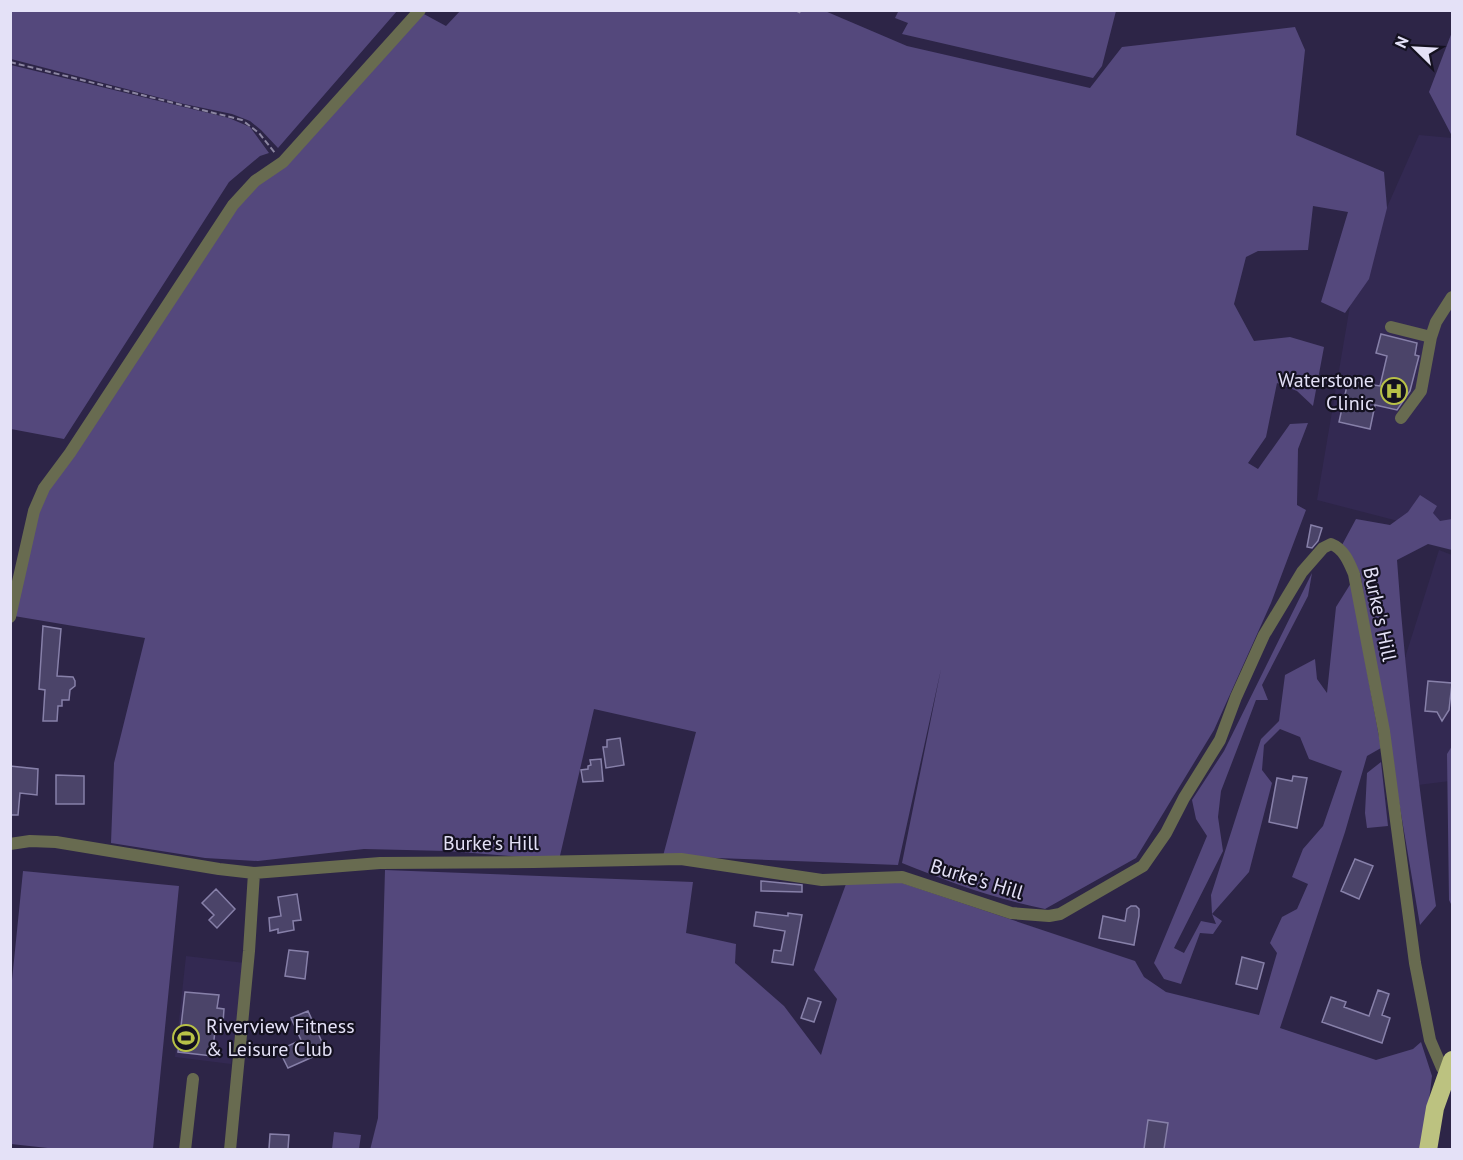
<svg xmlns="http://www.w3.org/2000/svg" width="1463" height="1160" font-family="'PT Sans',sans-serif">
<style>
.built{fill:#332952}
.green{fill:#54487c}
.building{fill:#4b4469;stroke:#8780a9;stroke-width:1.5}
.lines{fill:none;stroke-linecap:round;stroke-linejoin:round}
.path{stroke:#8b85a1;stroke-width:2;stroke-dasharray:6 3;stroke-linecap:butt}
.minor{stroke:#686b50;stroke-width:12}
.highway{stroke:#bcc280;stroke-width:18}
.labels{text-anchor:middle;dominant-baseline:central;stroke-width:4.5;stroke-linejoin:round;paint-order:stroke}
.poi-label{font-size:20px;fill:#e4e1f7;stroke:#141120;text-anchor:end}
.street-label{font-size:20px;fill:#e4e1f7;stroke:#141120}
</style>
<rect width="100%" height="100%" fill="#2d2547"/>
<path class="built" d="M1419,135L1452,138V535L1317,500L1354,282Z
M1439,550L1452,555V779L1450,781L1418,785L1404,661Z
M186,956L245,963L231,1064L175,1057Z"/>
<path class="green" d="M11,10H397V11L278,148L261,130L250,121L232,114L184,104L11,59Z
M461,10L825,11L907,46L1090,88L1122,47L1295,27L1305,50L1296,135L1384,172L1387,208L1369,279L1345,313L1321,302L1348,212L1313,206L1308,250L1258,251L1246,257L1234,304L1254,341L1290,337L1324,347L1313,406L1297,391L1277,383L1266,437L1248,463L1258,469L1290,424L1308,423L1298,449L1297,505L1306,510L1271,603L1214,730L1136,858L1045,909C995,899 949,882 902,863L941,669L898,865L663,856L696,732L594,709L559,860L448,851L364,849L258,861L205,858L111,843L114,763L145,638L14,616L40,496L253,181L284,163L422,13L446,26Z
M899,10H1116V11L1102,66L1093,78L902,34L908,23L895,18Z
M1452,32V136L1429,92Z
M11,65L229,118L250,127L269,153L260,156L229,182L64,439L11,429Z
M1420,495L1437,506L1433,513L1440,521L1452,519V550L1428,544L1397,560C1405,676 1419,791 1436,906L1420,925L1360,573L1342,545L1356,519L1390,525L1408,512Z
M1312,573L1308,596L1262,685L1268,700H1256L1221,791L1218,817L1223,851L1174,948L1184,953L1201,921L1216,924L1212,914L1211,895L1261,739L1279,721L1285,675L1315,659L1317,679L1327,693L1336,607L1351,583L1381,748L1367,756L1345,832L1280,1028L1376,1060L1413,1049L1421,1042L1432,1076L1423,1149L370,1150L378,1118L385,870L693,882L686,933L736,944L735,963L784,1006L821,1055L837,999L814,970L846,884L899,882L1135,961L1144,977L1166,992L1259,1015L1277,953L1270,943L1282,917L1297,909L1308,884L1292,877L1303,849L1323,826L1342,771L1309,759L1300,737L1280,729L1264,745L1262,770L1272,783L1249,872L1212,914L1222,921L1213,934L1200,933L1181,984L1164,979L1154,963L1207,836L1196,819L1192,800L1224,751Z
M1452,746V906L1449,900L1447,754Z
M1381,762L1388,826L1367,828L1365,813L1367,773Z
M23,871L179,886L153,1149L66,1150L11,1144L10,1000Z
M334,1132L361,1135L359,1149H332Z"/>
<path class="building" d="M1381,334L1417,343L1415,355L1419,356L1410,391L1397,410L1375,405L1370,429L1339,422L1348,381L1380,386L1387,356L1376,353Z
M1311,525L1322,528L1318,541L1312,548L1307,547Z
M43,626L61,629L57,676L73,677L75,681V686L70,690L69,700H62V706H58L57,721H43L45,690L39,689Z
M1428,681L1452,683L1449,710L1442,721L1437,712L1425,711Z
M620,738L624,765L606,768L603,747H607V740Z
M601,759L603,781L583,782L581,770L588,769V766L591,765L590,760Z
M10,766L38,769L37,795L20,793L18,815H10Z
M56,775L84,776V804H56Z
M1293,776L1307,778L1297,828L1269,822L1277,778L1292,781Z
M1355,859L1373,866L1359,899L1341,891Z
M761,881L802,885V892L761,891Z
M216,889L235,909L217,928L209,920L214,915L202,903Z
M297,894L301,920L293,921L294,930L278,933V929L270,931L269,918L281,916L278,897Z
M1131,906H1136L1139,909V916L1134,945L1099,938L1103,916L1125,921L1127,909Z
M756,912L788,916V913L802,915L793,965L772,962L774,950L781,951L785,931L754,926Z
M289,950L308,952L305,979L285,976Z
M1242,957L1264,963L1257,989L1236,984Z
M1378,990L1389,994L1382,1015L1390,1018L1382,1043L1322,1022L1331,997L1346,1002L1344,1007L1369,1016Z
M185,992L219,995L217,1008L224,1009L223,1023H216L212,1056L178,1052Z
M808,998L821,1002L814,1022L801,1018Z
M308,1011L326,1051L288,1068L279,1050L301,1040L291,1018Z
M1148,1120L1168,1123L1164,1149H1144Z
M270,1134L289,1135L288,1149H269Z"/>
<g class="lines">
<path class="path" d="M795,10L801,13
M10,62L242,120L259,133L275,153"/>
<path class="minor" d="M1391,327L1431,337
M1401,418L1421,391L1431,337L1436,322L1452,297
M10,617L34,511L44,488L70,453L233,205L255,181L283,162L420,10
M10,844L30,841L56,842L219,869L254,873L380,863L534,862L681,859L822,880L902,877L1011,913L1049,916L1060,914L1143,866L1166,833L1184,798L1220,740L1236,697L1264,635L1302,572L1323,548L1331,544C1344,549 1349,562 1354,574L1384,731L1415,963L1430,1040L1442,1068L1448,1070
M185,1150L193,1079
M230,1150L249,951L254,873"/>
<path class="highway" d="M1428,1150L1435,1108L1452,1060"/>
</g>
<defs>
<symbol id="hospital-ring" viewBox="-11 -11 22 22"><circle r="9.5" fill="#141120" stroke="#b8c147" stroke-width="1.5"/><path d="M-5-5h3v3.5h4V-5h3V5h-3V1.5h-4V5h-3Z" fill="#b8c147"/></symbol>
<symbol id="stadium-ring" viewBox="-11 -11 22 22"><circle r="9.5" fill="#141120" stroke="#b8c147" stroke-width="1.5"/><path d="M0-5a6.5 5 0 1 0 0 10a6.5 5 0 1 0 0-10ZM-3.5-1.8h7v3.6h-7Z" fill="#b8c147"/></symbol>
</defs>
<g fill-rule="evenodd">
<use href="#hospital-ring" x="1379" y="376" width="30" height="30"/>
<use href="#stadium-ring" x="171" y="1023" width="30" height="30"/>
</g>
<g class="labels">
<g class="poi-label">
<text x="1374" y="380">Waterstone<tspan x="1374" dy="23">Clinic</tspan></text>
<text x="206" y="1026" text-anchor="start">Riverview Fitness<tspan x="206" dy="23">&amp; Leisure Club</tspan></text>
</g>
<g class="street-label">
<text transform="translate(1380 614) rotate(78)">Burke's Hill</text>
<text x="491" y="843">Burke's Hill</text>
<text transform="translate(977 879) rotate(17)">Burke's Hill</text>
</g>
</g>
<rect width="1463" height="1160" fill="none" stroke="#e4e1f7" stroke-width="24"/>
<g transform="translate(1415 48) rotate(294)" stroke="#141120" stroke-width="4.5" paint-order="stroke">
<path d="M0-4.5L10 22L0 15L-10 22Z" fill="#e4e1f7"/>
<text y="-9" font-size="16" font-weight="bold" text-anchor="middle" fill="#e4e1f7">N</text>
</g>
</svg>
